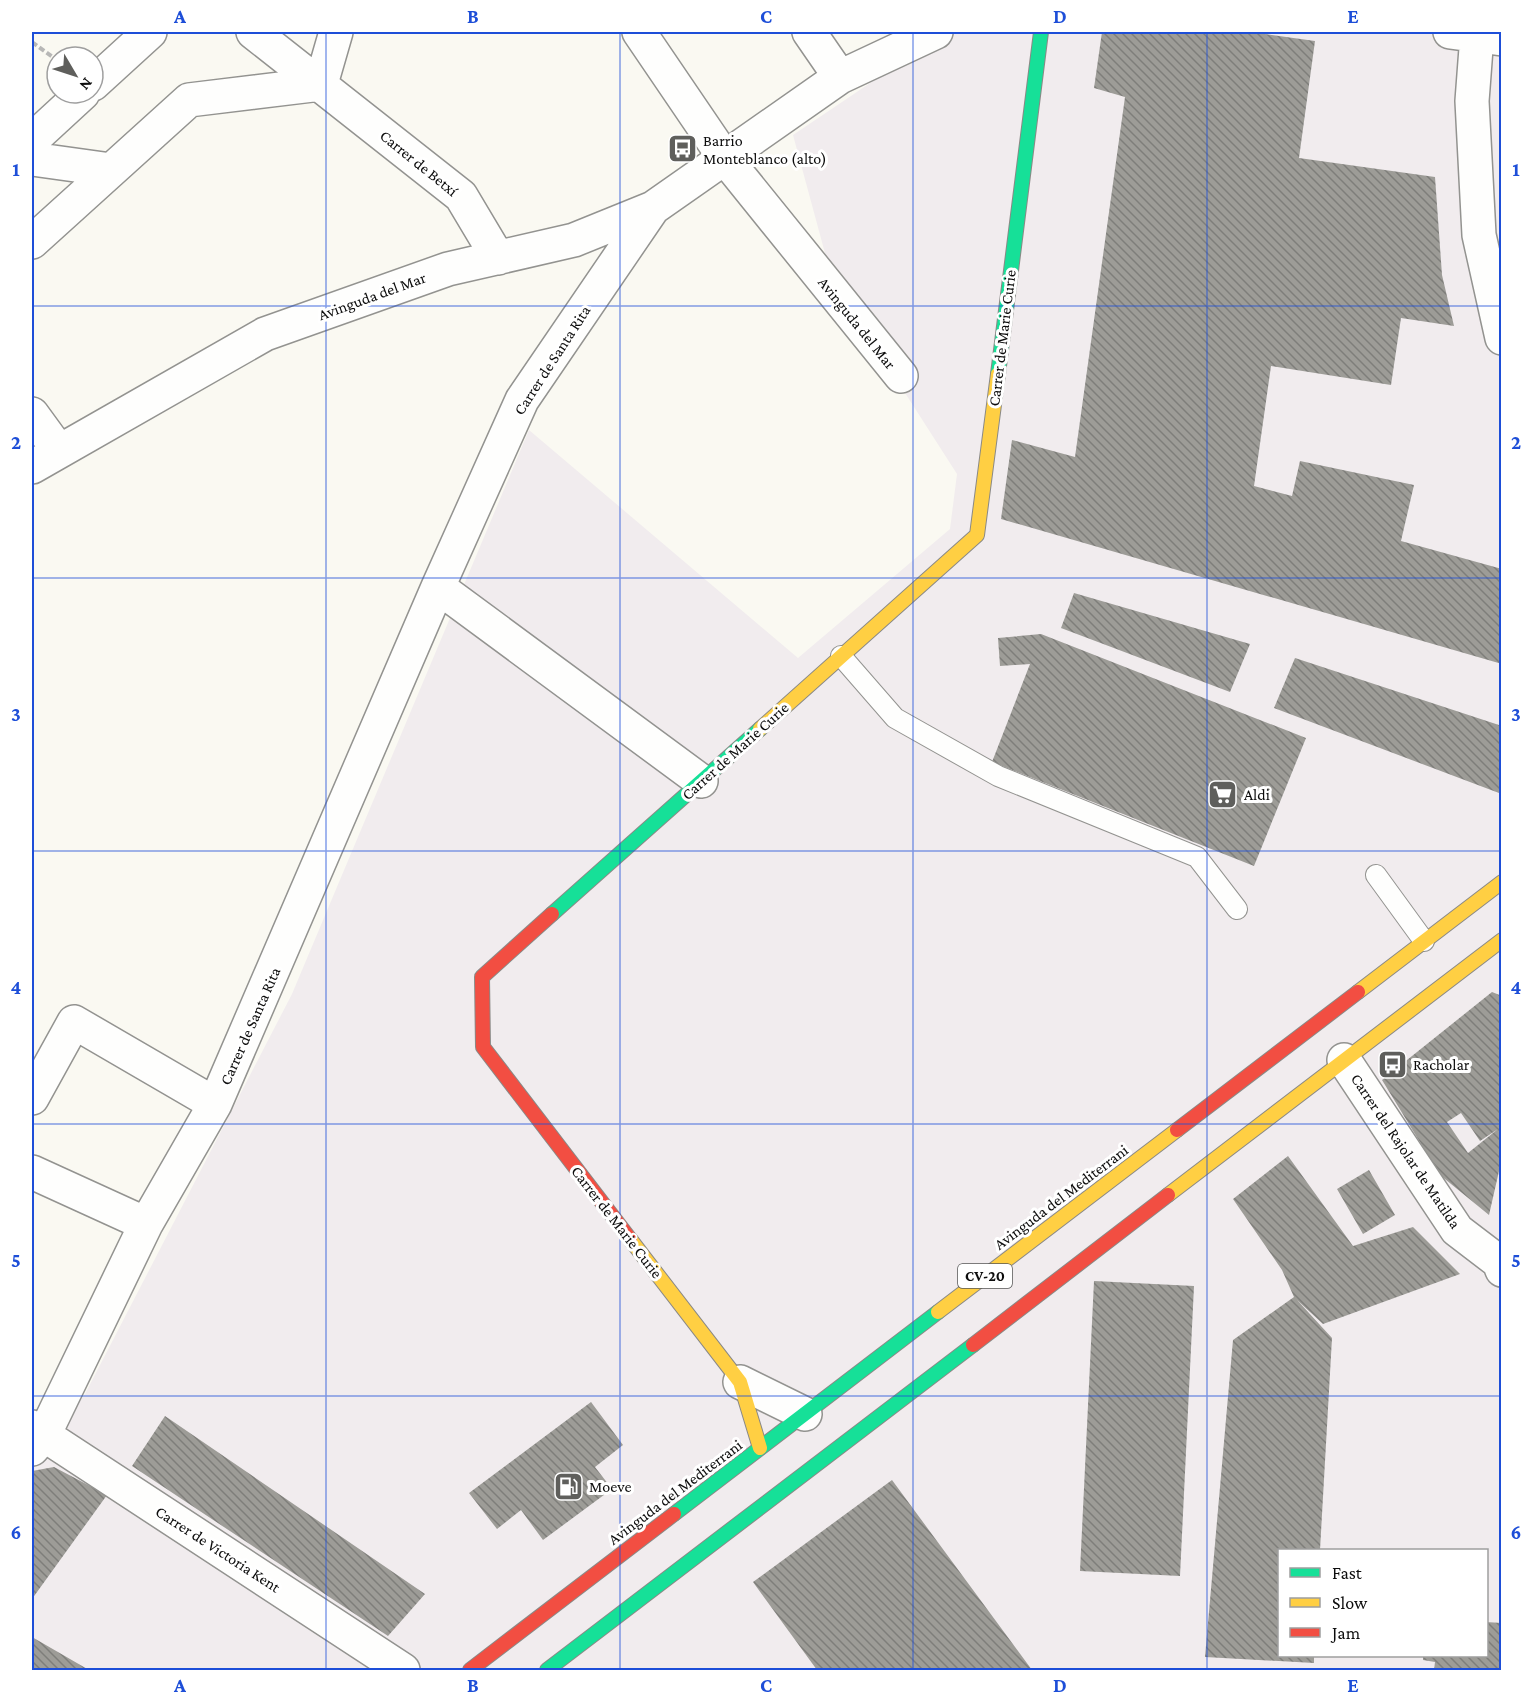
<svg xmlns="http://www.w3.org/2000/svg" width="1533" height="1702" font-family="'Crimson Pro',serif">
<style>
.industrial{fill:#f1ecee;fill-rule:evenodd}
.building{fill:url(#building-back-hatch);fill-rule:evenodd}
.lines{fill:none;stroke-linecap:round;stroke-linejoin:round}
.lane-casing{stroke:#939390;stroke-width:22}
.street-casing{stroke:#939390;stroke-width:36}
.fast-casing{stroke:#8a8986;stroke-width:16}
.slow-casing{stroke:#8a8986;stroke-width:16}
.jam-casing{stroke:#8a8986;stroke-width:16}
.path{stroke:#b7b7b6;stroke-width:4;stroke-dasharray:6 3;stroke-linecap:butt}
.lane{stroke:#fefefd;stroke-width:20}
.street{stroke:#fefefd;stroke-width:33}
.fast{stroke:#16e098;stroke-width:14}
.slow{stroke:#ffcf43;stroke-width:14}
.jam{stroke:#f24e42;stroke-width:14}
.grid{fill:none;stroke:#1d4ed8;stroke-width:1.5;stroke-opacity:0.55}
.labels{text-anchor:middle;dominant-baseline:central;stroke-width:6;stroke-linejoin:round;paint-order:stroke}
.shield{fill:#fff;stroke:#555;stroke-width:1.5}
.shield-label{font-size:15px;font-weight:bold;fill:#0c0c0c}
.poi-label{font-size:16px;fill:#0c0c0c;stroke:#fff;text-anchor:start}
.street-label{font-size:16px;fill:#0c0c0c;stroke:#fff}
.neatline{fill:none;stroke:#1d4ed8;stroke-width:2}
.grid-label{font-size:20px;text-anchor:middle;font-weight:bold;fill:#1d4ed8}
</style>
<defs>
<pattern id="building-back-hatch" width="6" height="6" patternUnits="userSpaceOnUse" patternTransform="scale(1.5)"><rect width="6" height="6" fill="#9d9c97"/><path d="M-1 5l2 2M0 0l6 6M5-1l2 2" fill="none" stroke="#7e7e7a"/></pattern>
</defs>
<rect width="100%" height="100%" fill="#faf9f2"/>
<path class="industrial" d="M946,32H1501V1670H32V1453L84,1396L292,994L529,430L798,658L950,529L957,474L832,279L793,135ZM1280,1550H1486V1656H1280Z"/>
<path class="building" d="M1102,32H1251L1315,41L1299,158L1435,177L1442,275L1454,326L1401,318L1391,385L1271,366L1254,486L1292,496L1300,461L1414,485L1401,541L1502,569V664L1001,519L1012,440L1075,457L1125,97L1094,88Z
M1074,593L1250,644L1230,692L1061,628Z
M1041,634L1306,738L1254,866L992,762L1030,664L1000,666L998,638Z
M1295,658L1502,726V786L1499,793L1274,708Z
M1492,992L1502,996V1158L1489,1215L1440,1175L1382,1080ZM1461,1113L1480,1141L1498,1129L1468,1153L1447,1122Z
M1288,1156L1353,1246L1413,1227L1460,1274L1323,1324L1297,1300L1332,1338L1320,1550H1280V1656H1314V1663L1205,1657L1233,1340L1294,1297L1282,1270L1233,1199Z
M1369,1170L1395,1215L1363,1234L1337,1189Z
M1094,1281L1194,1286L1180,1576L1080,1571Z
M591,1402L623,1445L595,1467L612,1489L543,1540L521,1510L497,1529L469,1493Z
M165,1416L425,1594L388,1636L132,1466Z
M54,1467L107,1495L32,1599V1471Z
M892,1480L1032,1670H817L753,1582Z
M1486,1622L1502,1623L1501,1670H1434L1435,1662L1423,1660V1656H1486Z
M32,1637L89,1670H32Z"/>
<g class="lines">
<defs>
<path id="lane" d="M841,656L895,718L998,776L1197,857L1237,909
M1376,875L1424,941"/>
<path id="street" d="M253,32L461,196L498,258
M639,32L724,157L901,376
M809,32L840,77
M1450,32L1502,39
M1477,35L1472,101L1479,235L1502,338
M93,84L150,32
M321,84L336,32
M32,140L83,93
M32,159L111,170
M32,242L189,100L321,84
M32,414L59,451
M32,467L265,334L448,269L574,240L653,208L840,77L936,32
M438,587L701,781
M1344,1060L1457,1230L1499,1262L1502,1270
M32,1098L74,1022L215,1104
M32,1172L146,1224
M740,1382L805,1414
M32,1427L403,1670
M32,1449L44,1435L146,1224L215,1104L438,587L522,400L653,208"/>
<path id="fast" d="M998,374L1041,32
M552,914L760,729
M674,1514L938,1312
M547,1670L973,1345"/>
<path id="slow" d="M760,729L977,535L998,374
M1358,992L1502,882
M1168,1195L1502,940
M630,1239L740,1382L760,1448
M938,1312L1177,1130"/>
<path id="jam" d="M552,914L482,977L483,1047L630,1239
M1177,1130L1358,992
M973,1345L1168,1195
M470,1670L674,1514"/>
</defs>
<use href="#lane" class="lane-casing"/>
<use href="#street" class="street-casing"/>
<use href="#fast" class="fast-casing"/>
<use href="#slow" class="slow-casing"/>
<use href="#jam" class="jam-casing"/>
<path class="path" d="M32,42L57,60"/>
<use href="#lane" class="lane"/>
<use href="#street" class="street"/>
<use href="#fast" class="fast"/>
<use href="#slow" class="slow"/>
<use href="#jam" class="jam"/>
</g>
<path class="grid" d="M326,32V1670M620,32V1670M913,32V1670M1207,32V1670M32,306H1502M32,578H1502M32,851H1502M32,1124H1502M32,1396H1502"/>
<defs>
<symbol id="bus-square" viewBox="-11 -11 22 22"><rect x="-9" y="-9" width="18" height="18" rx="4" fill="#5f5f5c" stroke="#fff"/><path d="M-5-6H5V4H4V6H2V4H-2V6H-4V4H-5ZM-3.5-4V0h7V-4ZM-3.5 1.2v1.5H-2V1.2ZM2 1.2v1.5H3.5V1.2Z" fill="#fff"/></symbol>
<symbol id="supermarket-square" viewBox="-11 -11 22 22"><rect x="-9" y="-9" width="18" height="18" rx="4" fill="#5f5f5c" stroke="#fff"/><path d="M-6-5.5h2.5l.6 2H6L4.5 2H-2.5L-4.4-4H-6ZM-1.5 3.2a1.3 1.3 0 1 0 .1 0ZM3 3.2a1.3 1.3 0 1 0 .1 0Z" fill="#fff"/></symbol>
<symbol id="fuel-square" viewBox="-11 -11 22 22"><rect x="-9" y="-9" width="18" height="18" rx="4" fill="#5f5f5c" stroke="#fff"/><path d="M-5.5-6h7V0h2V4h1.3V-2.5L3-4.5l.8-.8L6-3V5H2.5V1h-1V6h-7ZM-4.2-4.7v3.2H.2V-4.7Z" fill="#fff"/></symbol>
</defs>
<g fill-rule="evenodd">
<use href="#bus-square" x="666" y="132" width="33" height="33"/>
<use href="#supermarket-square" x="1206" y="778" width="33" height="33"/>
<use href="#bus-square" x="1376" y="1048" width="33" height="33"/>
<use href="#fuel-square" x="552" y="1470" width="33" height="33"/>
</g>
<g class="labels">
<rect class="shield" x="958" y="1264" width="54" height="24" rx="4.5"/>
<g class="shield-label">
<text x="985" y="1276">CV-20</text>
</g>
<g class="poi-label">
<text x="703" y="140">Barrio<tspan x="703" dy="18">Monteblanco (alto)</tspan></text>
<text x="1244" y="794">Aldi</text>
<text x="1413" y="1064">Racholar</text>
<text x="589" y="1486">Moeve</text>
</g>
<g class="street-label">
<text transform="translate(419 163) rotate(39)">Carrer de Betxí</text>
<text transform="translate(372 296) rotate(-20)">Avinguda del Mar</text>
<text transform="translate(857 323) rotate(51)">Avinguda del Mar</text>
<text transform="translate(1002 338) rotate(-83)">Carrer de Marie Curie</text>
<text transform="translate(552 360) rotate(-57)">Carrer de Santa Rita</text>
<text transform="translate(735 751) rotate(-42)">Carrer de Marie Curie</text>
<text transform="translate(250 1026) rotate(-66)">Carrer de Santa Rita</text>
<text transform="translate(1406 1151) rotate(56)">Carrer del Rajolar de Matilda</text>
<text transform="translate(1061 1197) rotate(-37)">Avinguda del Mediterrani</text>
<text transform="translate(617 1222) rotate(52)">Carrer de Marie Curie</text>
<text transform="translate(675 1492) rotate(-37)">Avinguda del Mediterrani</text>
<text transform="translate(218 1549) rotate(33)">Carrer de Victoria Kent</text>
</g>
</g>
<rect width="1533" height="1702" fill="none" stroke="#ffffff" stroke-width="66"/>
<rect x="1278" y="1549" width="210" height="108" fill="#ffffff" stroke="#9e9e9e" stroke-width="1.5"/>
<rect x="1290" y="1568" width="30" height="9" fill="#16e098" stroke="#9e9e9e" stroke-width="1.5"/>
<text x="1332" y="1579" font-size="18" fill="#0c0c0c">Fast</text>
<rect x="1290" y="1598" width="30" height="9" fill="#ffcf43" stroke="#9e9e9e" stroke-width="1.5"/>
<text x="1332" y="1609" font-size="18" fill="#0c0c0c">Slow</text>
<rect x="1290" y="1628" width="30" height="9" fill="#f24e42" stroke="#9e9e9e" stroke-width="1.5"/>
<text x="1332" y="1639" font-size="18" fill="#0c0c0c">Jam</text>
<g transform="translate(75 75) rotate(129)"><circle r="28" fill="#ffffff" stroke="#9e9e9e" stroke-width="1.5"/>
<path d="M0-4.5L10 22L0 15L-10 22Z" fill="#5f5f5c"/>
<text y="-9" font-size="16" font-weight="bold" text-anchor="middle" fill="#0c0c0c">N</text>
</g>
<rect x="33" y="33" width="1467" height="1636" class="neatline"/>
<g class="grid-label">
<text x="180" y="23">A</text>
<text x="473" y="23">B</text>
<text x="766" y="23">C</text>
<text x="1060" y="23">D</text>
<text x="1353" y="23">E</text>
<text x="16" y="176">1</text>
<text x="1516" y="176">1</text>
<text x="16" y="449">2</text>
<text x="1516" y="449">2</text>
<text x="16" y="721">3</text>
<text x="1516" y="721">3</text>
<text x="16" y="994">4</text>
<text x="1516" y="994">4</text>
<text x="16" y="1267">5</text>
<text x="1516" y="1267">5</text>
<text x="16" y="1539">6</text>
<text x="1516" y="1539">6</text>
<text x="180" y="1692">A</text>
<text x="473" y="1692">B</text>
<text x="766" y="1692">C</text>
<text x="1060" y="1692">D</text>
<text x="1353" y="1692">E</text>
</g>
</svg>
